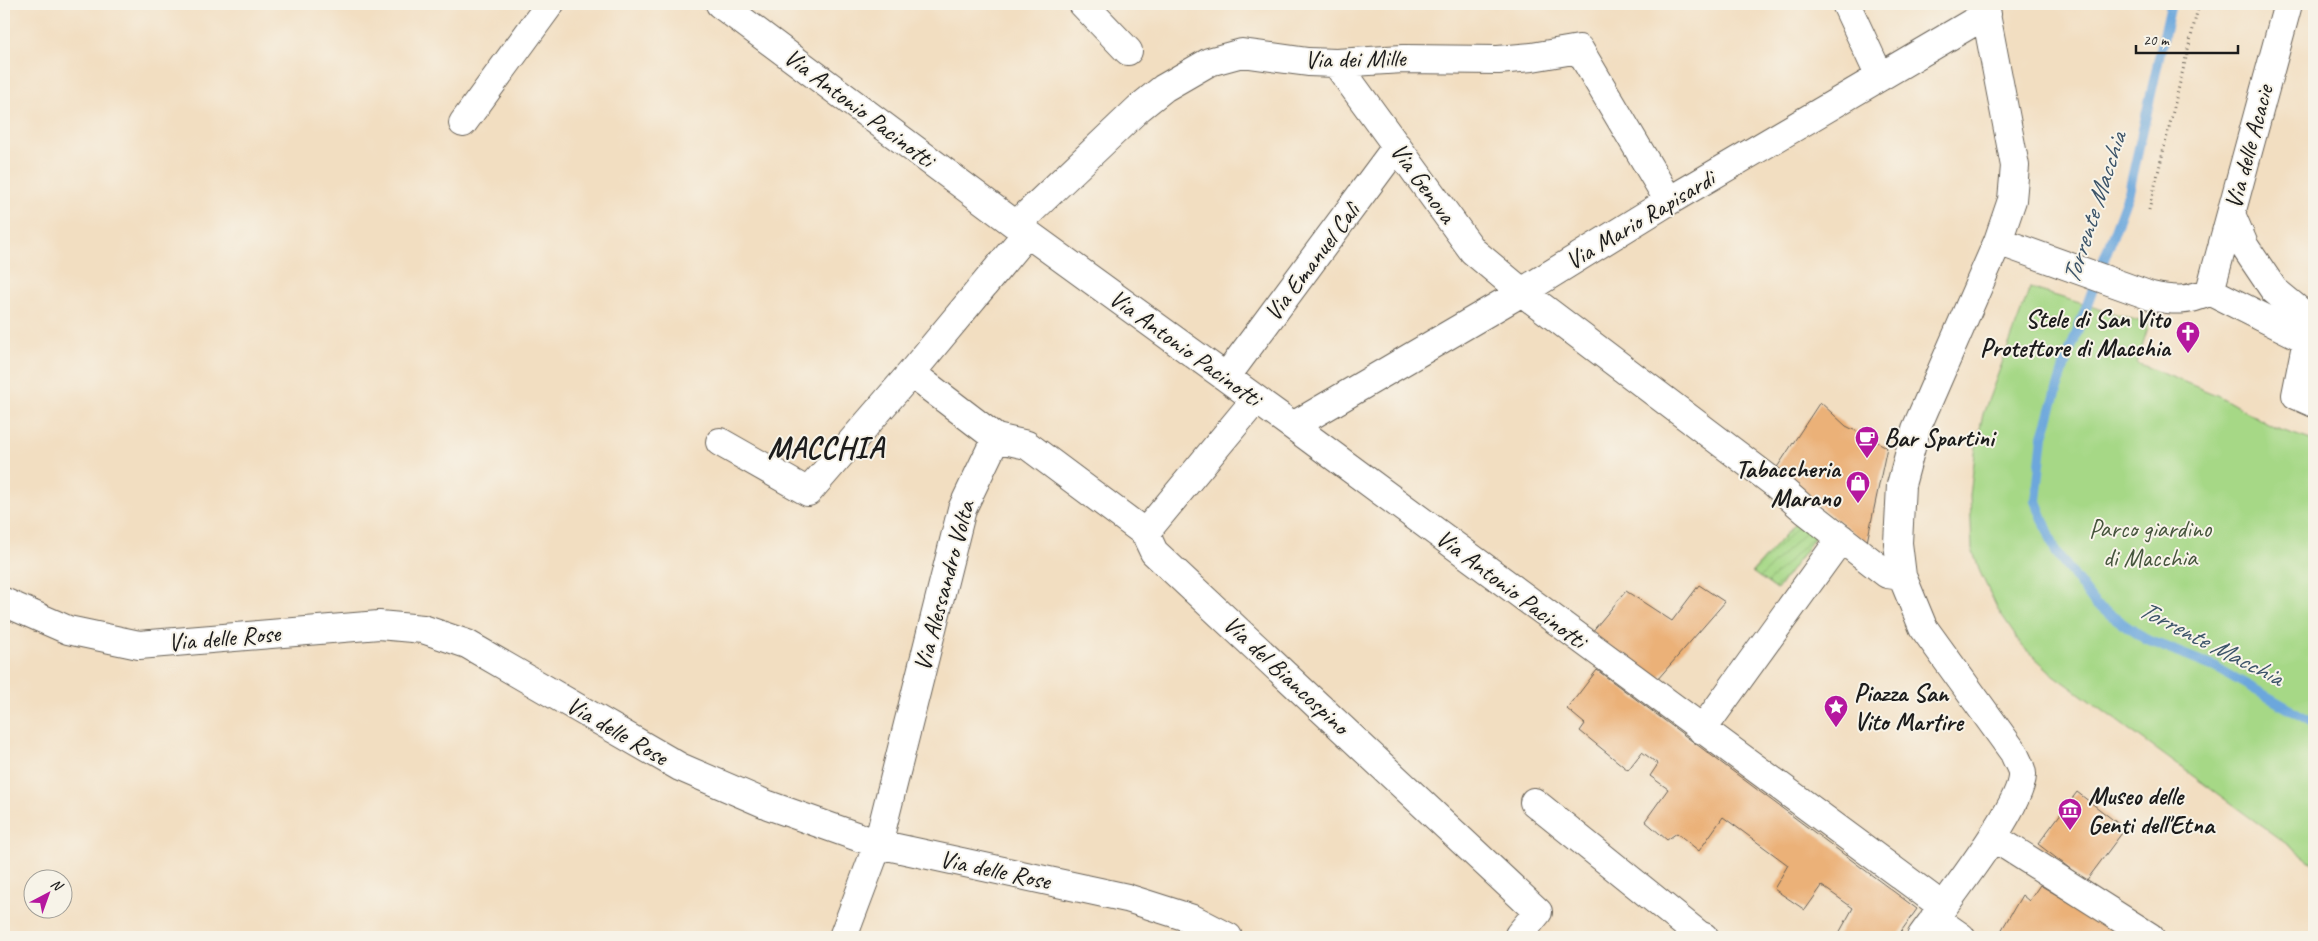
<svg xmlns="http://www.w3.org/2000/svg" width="2318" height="941" font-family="Caveat,sans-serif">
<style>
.park{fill:#a6d886;stroke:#617a51}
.garden{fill:url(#garden-furrows);stroke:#617a51}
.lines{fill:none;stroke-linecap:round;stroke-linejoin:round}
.stream{stroke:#6ca7dc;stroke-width:10}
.building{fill:#ebb178}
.minor-casing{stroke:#676056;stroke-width:30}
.path{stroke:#676056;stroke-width:3;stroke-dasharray:1 4;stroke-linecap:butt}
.minor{stroke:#fff;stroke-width:28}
.labels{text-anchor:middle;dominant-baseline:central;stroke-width:4;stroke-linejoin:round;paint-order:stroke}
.street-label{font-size:25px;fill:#1c1c1c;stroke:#f7f3e8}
.poi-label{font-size:25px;font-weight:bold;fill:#1c1c1c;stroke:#f7f3e8;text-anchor:start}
.park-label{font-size:25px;fill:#45543c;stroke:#f7f3e8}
.water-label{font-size:26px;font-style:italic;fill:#3c5469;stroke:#f7f3e8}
.district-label{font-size:30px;font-weight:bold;letter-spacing:1px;fill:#1c1c1c;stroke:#f7f3e8}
</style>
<defs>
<pattern id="garden-furrows" width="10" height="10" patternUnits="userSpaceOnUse" patternTransform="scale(1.25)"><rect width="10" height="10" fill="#a6d886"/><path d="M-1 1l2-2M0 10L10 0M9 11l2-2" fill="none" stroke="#8eb973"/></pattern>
</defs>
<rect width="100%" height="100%" fill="#f7f3e8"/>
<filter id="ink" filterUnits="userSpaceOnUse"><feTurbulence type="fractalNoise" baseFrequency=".02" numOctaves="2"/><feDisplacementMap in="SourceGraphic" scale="10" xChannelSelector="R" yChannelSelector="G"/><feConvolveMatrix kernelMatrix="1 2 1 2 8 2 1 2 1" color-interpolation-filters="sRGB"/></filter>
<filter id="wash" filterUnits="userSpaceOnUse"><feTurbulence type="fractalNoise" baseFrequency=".0096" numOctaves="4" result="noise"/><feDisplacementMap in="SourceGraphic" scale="20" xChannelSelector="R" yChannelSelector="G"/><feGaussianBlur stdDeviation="1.12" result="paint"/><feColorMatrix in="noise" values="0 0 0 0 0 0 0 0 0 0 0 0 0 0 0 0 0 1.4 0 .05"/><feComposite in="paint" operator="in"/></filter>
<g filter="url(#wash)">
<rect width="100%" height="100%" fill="#f2dec1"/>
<path class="park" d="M2030,288L2149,324L2137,363L2219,396L2275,428L2314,441V864L2054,675L2023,647L1999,612L1980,572L1972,549L1970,496L1975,453L1983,414Z"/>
<path class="garden" d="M1800,518L1815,537L1777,590L1752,572Z"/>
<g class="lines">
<path class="stream" d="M2171,4L2129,192L2064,367L2043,436L2036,501L2056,552L2095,604L2145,639L2217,668L2314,723"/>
</g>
<g id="blocks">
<path class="building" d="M1820,402L1846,426L1887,447L1867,542L1774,472Z
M1699,585L1725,602L1657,680L1591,633L1626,591L1672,621Z
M1597,670L1917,909L1897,937H1842L1838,935L1853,908L1822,886L1805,910L1774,889L1788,865L1723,817L1699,851L1677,833L1667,840L1645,821L1668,789L1650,776L1658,764L1642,752L1628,770L1580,731L1585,724L1567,709Z
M2077,792L2125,829L2086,881L2038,844Z
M2040,885L2127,937H2005L2007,935L2001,931L2022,895L2029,901Z"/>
</g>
</g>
<g filter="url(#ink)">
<use href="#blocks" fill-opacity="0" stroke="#676056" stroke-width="1"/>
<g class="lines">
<defs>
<path id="minor" d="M720,4L1016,225L1293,426L1942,906
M1083,4L1128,51
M1846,4L1880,77
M1336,63L1473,251L1522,292L1773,482L1806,511L1887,574L1902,576
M463,123L550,4
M2231,214L2245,247L2274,290L2314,323
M1016,225L1139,108L1164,88L1209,62L1242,53L1308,62L1336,63L1403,59L1498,60L1532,57L1579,49L1669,201
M1998,241L2151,296C2174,301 2188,302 2210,291
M2210,291L2288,4
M2210,291L2314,343
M2307,340L2296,395L2314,403
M1226,377L1397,146
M1293,426L1522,292L1669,201L1987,14
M996,438L1027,445L1145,533L1154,552L1538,912L1519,935L1522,937
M720,442L808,492L911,373
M1145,533L1256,399
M4,602L68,630L139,645L379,625L423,629L467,644L680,767L768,805L878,844L1127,898L1193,919L1228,937
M1702,730L1841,538
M1534,802L1699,935L1704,937
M1993,837L2150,937
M1934,918L1961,937
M843,937L878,844L962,509L996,438L911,373L1027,233
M1921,937C1942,907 2024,805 2022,774C2022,768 2016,759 2014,753L1923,627L1902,576L1898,543L1901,485L1916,429L1998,241L2012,200L2015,166L1984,4"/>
</defs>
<use href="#minor" class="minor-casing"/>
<path class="path" d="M2149,210L2199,4"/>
<use href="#minor" class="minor"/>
</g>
</g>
<defs>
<symbol id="church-pin" viewBox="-11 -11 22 30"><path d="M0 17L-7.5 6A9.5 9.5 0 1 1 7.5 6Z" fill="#b5179e" stroke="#f7f3e8"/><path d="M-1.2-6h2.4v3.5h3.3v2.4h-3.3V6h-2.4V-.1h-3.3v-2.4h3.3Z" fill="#fff"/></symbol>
<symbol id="cafe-pin" viewBox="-11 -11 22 30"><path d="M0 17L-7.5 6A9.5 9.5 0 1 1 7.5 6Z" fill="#b5179e" stroke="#f7f3e8"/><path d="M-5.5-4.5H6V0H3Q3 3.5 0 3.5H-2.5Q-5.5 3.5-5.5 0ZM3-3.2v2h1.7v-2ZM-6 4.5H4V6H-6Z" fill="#fff"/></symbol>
<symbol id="shop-pin" viewBox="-11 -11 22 30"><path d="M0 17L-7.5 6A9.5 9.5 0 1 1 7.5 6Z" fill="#b5179e" stroke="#f7f3e8"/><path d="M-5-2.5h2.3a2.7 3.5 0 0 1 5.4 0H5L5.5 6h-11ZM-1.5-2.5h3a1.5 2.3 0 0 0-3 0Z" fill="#fff"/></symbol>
<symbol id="sight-pin" viewBox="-11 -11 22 30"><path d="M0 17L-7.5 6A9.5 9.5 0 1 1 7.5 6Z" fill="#b5179e" stroke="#f7f3e8"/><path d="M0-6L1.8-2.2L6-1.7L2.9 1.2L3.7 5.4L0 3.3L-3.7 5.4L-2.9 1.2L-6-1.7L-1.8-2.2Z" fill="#fff"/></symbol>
<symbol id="museum-pin" viewBox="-11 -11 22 30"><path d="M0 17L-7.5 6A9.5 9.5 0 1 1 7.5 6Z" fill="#b5179e" stroke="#f7f3e8"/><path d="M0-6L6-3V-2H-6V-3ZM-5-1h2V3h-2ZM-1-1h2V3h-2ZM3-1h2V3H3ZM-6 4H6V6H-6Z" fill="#fff"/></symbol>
</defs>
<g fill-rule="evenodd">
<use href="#church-pin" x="2174" y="319" width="28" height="38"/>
<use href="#cafe-pin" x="1853" y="424" width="28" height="38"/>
<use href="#shop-pin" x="1844" y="469" width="28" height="38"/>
<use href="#sight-pin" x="1822" y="693" width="28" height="38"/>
<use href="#museum-pin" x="2056" y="796" width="28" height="38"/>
</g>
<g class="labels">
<g class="street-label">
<text transform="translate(1355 59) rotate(-1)">Via dei Mille</text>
<text transform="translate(859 108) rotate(37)">Via Antonio Pacinotti</text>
<text transform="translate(2249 147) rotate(-75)">Via delle Acacie</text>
<text transform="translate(1423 183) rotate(54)">Via Genova</text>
<text transform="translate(1640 220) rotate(-31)">Via Mario Rapisardi</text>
<text transform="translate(1312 262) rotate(-53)">Via Emanuel Calì</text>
<text transform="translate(1185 348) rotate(36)">Via Antonio Pacinotti</text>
<text transform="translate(944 586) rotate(-75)">Via Alessandro Volta</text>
<text transform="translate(1511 589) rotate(37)">Via Antonio Pacinotti</text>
<text transform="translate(224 638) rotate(-5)">Via delle Rose</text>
<text transform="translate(1286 675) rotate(43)">Via del Biancospino</text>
<text transform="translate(617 731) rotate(30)">Via delle Rose</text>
<text transform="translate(995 870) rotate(12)">Via delle Rose</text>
</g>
<g class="poi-label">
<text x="2170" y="319" text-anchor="end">Stele di San Vito<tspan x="2170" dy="29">Protettore di Macchia</tspan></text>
<text x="1884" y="438">Bar Spartini</text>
<text x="1840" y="469" text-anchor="end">Tabaccheria<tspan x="1840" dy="29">Marano</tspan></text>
<text x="1854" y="693">Piazza San<tspan x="1854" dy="29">Vito Martire</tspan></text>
<text x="2088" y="796">Museo delle<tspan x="2088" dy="29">Genti dell'Etna</tspan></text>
</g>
<g class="park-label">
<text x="2150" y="529">Parco giardino<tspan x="2150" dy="29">di Macchia</tspan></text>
</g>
<g class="water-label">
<text transform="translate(2094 208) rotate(-72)">Torrente Macchia</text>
<text transform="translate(2211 643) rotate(27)">Torrente Macchia</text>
</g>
<g class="district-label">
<text x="826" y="448">MACCHIA</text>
</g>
</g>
<rect width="2318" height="941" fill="none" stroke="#f7f3e8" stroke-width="20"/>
<g transform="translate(48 894) rotate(41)"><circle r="24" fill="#f7f3e8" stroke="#9f9d96"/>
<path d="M0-4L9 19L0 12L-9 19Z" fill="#b5179e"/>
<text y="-8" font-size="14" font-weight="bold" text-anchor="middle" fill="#1c1c1c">N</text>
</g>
<path d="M2136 45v8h102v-8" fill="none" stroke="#1c1c1c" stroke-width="2.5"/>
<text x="2143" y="45" font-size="15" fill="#1c1c1c" stroke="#f7f3e8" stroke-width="4" paint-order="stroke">20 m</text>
</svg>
